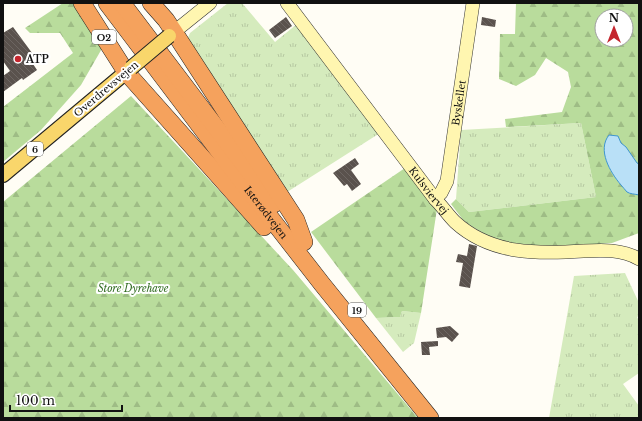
<svg xmlns="http://www.w3.org/2000/svg" width="642" height="421" font-family="'Libre Baskerville',serif">
<style>
.grass{fill:url(#grass-tufts)}
.forest{fill:url(#forest-firs);fill-rule:evenodd}
.water{fill:#b9e0f7;stroke:#3f96cf}
.building{fill:url(#building-back-hatch)}
.lines{fill:none;stroke-linecap:round;stroke-linejoin:round}
.secondary-casing{stroke:#333;stroke-width:14}
.primary-casing{stroke:#222;stroke-width:16}
.highway-casing{stroke:#222;stroke-width:18}
.secondary{stroke:#fff6b0;stroke-width:13}
.primary{stroke:#f9d66b;stroke-width:14}
.highway{stroke:#f5a25d;stroke-width:17}
.primary-bridge-casing{stroke:#222;stroke-width:16;stroke-linecap:butt}
.primary-bridge{stroke:#f9d66b;stroke-width:14}
.poi-dot{fill:#c4262e;stroke:#fff;stroke-width:1.5}
.labels{text-anchor:middle;dominant-baseline:central;stroke-width:4;stroke-linejoin:round;paint-order:stroke}
.shield{fill:#fff;stroke:#585858;stroke-width:1}
.shield-label{font-size:9px;font-weight:bold;fill:#111}
.poi-label{font-size:10px;font-weight:bold;fill:#111;stroke:#fff;text-anchor:start}
.street-label{font-size:10px;fill:#111;stroke:#fff}
.park-label{font-size:10px;font-style:italic;fill:#2f6b1f;stroke:#fff}
</style>
<defs>
<pattern id="grass-tufts" width="24" height="20" patternUnits="userSpaceOnUse"><rect width="24" height="20" fill="#d5ebbd"/><path d="M3 7l-1-3M5 7V3M7 7l1-3M15 17l-1-3M17 17v-4M19 17l1-3" fill="none" stroke="#b6c8a1"/></pattern>
<pattern id="forest-firs" width="22" height="20" patternUnits="userSpaceOnUse"><rect width="22" height="20" fill="#b9dc9c"/><path d="M5 1l3.5 6h-7zM16 11l3.5 6h-7z" fill="#9ebc85"/></pattern>
<pattern id="building-back-hatch" width="6" height="6" patternUnits="userSpaceOnUse"><rect width="6" height="6" fill="#5a524d"/><path d="M-1 5l2 2M0 0l6 6M5-1l2 2" fill="none" stroke="#6d6662"/></pattern>
</defs>
<rect width="100%" height="100%" fill="#fffdf5"/>
<path class="grass" d="M228,3H242L275,42L297,24L380,133L284,194L187,40L190,33Z
M581,123L596,197L469,212L456,199L461,130Z
M625,273L639,303V316L637,317L639,321V373L623,384L639,406V418H549L574,276Z
M402,311L421,313L414,343L403,352L376,318L400,317Z"/>
<path class="forest" d="M63,3H74L104,45L81,85L41,130L3,162V107L73,53L60,33H30L25,28Z
M516,3H639V233L612,243L542,248L511,245L488,236L471,226L463,220L451,204L456,199L469,212L596,197L581,123L506,127L505,119L562,112L571,87L568,72L546,58L535,75L516,86L499,79L500,34H515ZM602,16H626V40H602Z
M131,96L293,270L418,418H3V202Z
M405,168L437,209L421,313L402,311L400,317L376,318L311,232Z"/>
<path class="water" d="M609,135L618,136L621,143L626,147L637,163L639,164V195C635,194 630,194 627,192C625,190 623,187 621,185C610,172 597,150 609,135Z"/>
<path class="building" d="M286,17L292,26L275,38L269,30Z
M482,17L496,20L495,27L481,25Z
M13,27L35,57L31,61L37,70L23,80L22,78L3,92V76L10,71L3,61V33Z
M355,158L359,164L351,170L361,184L352,191L347,184L344,186L333,173Z
M469,244L477,246L470,288L459,286L463,263L456,262L458,254L467,256Z
M450,326L459,334L452,342L446,337L437,338L436,328Z
M438,341V346L429,347L430,355H422L421,342Z"/>
<g class="lines">
<defs>
<g id="secondary">
<path id="s1" d="M287,3L435,199C442,206 448,215 455,222C491,255 538,254 583,251C602,250 622,249 639,259"/>
<path d="M174,32L210,3"/>
<path id="s2" d="M435,199L441,193L447,181L473,3"/>
</g>
<path id="primary" d="M3,175L131,68"/>
<g id="highway">
<path d="M82,3L126,72L264,227"/>
<path id="s3" d="M107,3L231,167L322,284L430,418"/>
<path d="M122,3L274,204"/>
<path d="M151,3L166,20L174,32L296,220L304,242"/>
</g>
</defs>
<use href="#secondary" class="secondary-casing"/>
<use href="#primary" class="primary-casing"/>
<use href="#highway" class="highway-casing"/>
<use href="#secondary" class="secondary"/>
<use href="#primary" class="primary"/>
<use href="#highway" class="highway"/>
<defs>
<path id="primary-bridge" d="M131,68L169,36"/>
</defs>
<use href="#primary-bridge" class="primary-bridge-casing"/>
<use href="#primary-bridge" class="primary-bridge"/>
</g>
<circle class="poi-dot" cx="18" cy="59" r="4"/>
<g class="labels">
<g class="shield">
<rect x="92" y="30" width="24" height="14" rx="3"/>
<rect x="27" y="142" width="16" height="14" rx="3"/>
<rect x="348" y="303" width="18" height="14" rx="3"/>
</g>
<g class="shield-label">
<text x="104" y="37">O2</text>
<text x="35" y="149">6</text>
<text x="357" y="310">19</text>
</g>
<g class="poi-label">
<text x="26" y="59">ATP</text>
</g>
<g class="street-label">
<text transform="translate(106 89) rotate(-40)">Overdrevsvejen</text>
<text stroke="none"><textPath href="#s2" startOffset="101">Byskellet</textPath></text>
<text stroke="none"><textPath href="#s1" startOffset="235">Kulsviervej</textPath></text>
<text stroke="none"><textPath href="#s3" startOffset="263">Isterødvejen</textPath></text>
</g>
<g class="park-label">
<text x="133" y="288">Store Dyrehave</text>
</g>
</g>
<rect width="642" height="421" fill="none" stroke="#111111" stroke-width="8"/>
<g transform="translate(614 28)"><circle r="19" fill="#ffffff" stroke="#a0a0a0"/>
<path d="M0-3L7 15L0 10L-7 15Z" fill="#c4262e"/>
<text y="-6" font-size="11" font-weight="bold" text-anchor="middle" fill="#111111">N</text>
</g>
<path d="M10 405v6h112v-6" fill="none" stroke="#111111" stroke-width="2"/>
<text x="16" y="405" font-size="12" fill="#111111" stroke="#ffffff" stroke-width="3" paint-order="stroke">100 m</text>
</svg>
